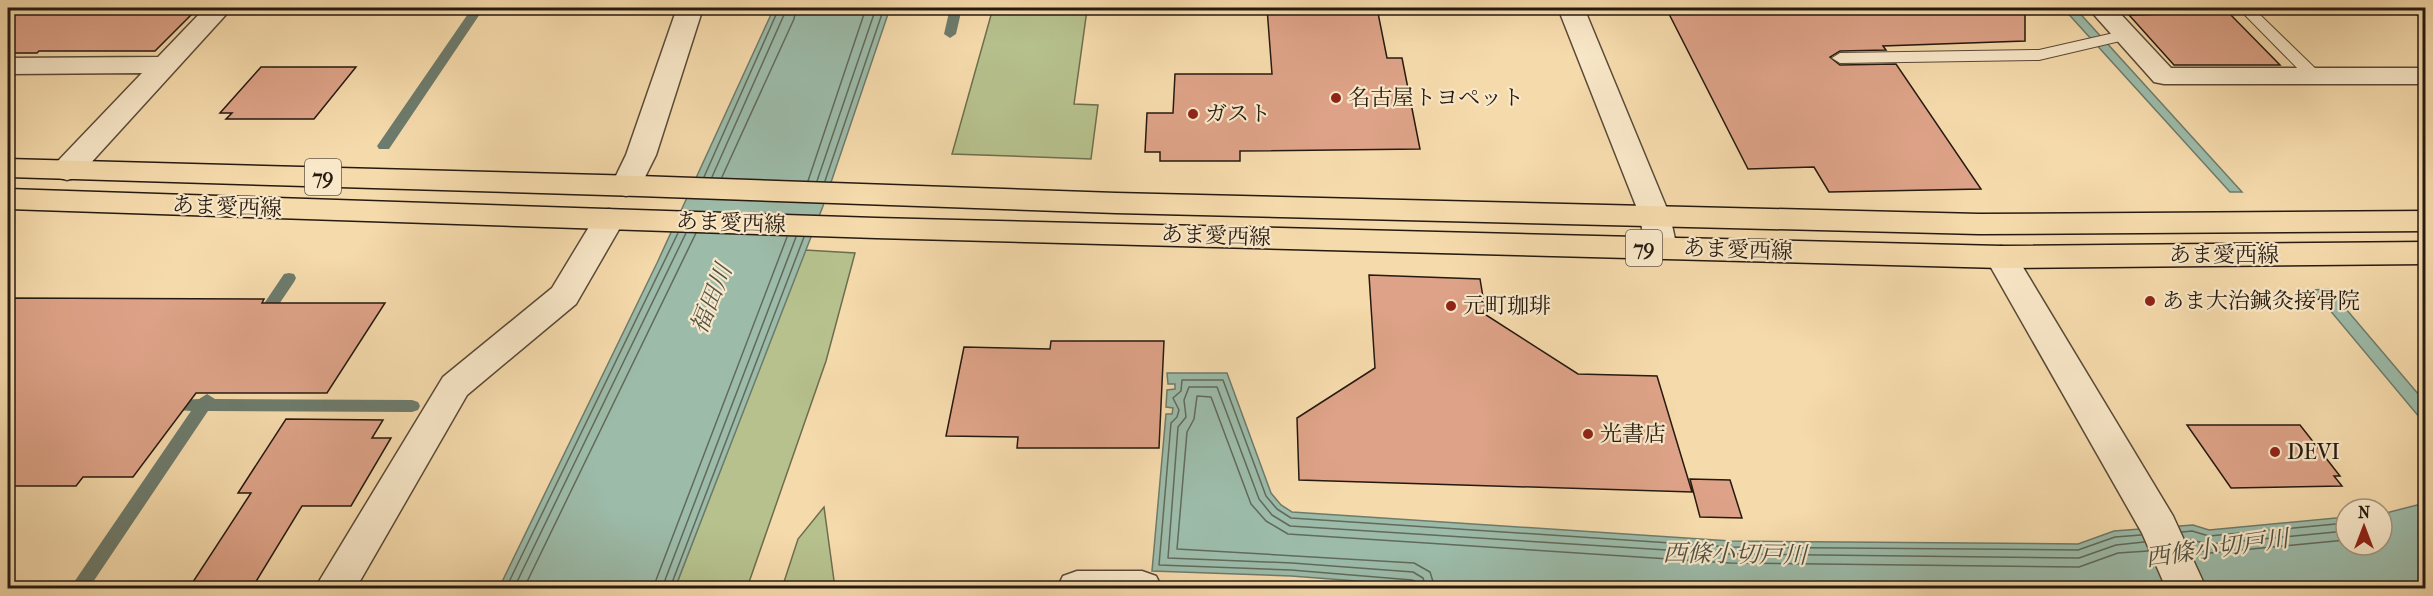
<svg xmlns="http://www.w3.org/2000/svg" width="2433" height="596" font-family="'IM FELL French Canon','Noto Serif JP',serif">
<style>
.green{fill:#b6c18d;stroke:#6e6e4e;stroke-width:1.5}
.water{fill:#9cbba9;stroke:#6d7b6c;stroke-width:1.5}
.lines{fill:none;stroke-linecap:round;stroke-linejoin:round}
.shore{stroke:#616a5c;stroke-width:1.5}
.stream{fill:#6d7b6c;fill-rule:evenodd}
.building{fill:#dda287;stroke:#261a10;stroke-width:1.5}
.service-casing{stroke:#5a4a37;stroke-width:2}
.minor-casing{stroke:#5a4a37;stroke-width:3}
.primary-casing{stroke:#261a10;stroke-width:3}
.service{fill:#f8e7c8;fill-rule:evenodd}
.minor{fill:#f8e7c8;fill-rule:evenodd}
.primary{fill:#f5daab;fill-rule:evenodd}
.poi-dot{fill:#8f2418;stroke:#f8e7c8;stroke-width:2}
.labels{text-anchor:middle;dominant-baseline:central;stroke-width:4.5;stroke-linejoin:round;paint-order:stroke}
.shield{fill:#f8e7c8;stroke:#655847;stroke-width:1.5}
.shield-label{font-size:21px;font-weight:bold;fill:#261a10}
.poi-label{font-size:22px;fill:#261a10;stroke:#f8e7c8;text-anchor:start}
.street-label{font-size:22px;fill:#261a10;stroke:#f8e7c8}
.water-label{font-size:24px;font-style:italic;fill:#4f5246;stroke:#f8e7c8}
</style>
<rect width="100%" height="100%" fill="#f5daab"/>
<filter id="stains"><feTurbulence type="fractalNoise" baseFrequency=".00333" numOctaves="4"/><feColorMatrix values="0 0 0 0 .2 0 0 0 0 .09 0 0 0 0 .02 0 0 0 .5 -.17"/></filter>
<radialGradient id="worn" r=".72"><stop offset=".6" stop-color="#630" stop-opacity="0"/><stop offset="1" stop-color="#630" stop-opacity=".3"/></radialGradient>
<path class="green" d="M993,8H1110L1087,10L1074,104L1098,105L1091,159L952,154Z
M805,250L855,253L826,361L747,588H675Z
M824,507L835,588H782L798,539Z"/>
<path class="water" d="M774,8H890L823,206L675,588H499L657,263Z
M2063,8H2075L2242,192H2230Z
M2329,289L2425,402V424L2313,290Z
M1167,373H1227L1271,493L1281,505L1292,512L1731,541L2078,544L2114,531L2193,525L2209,530L2346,517V545H2382V514L2425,503V586L2405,588H1450L1291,576L1152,571L1166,414H1172L1173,408L1166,407L1167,390L1175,389V384H1168Z"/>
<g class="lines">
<path class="shore" d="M704,177L779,8
M712,177L787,8
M722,177L794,19L796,8
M808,181L866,8
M817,181L876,8
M825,181L884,8
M2182,532L2192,531L2209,536L2346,523
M2185,539L2210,544L2346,531
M2189,548L2210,553L2346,540
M506,588L678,233
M514,588L686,233
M524,588L696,233
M653,588L787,237
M662,588L796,237
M670,588L804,237
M1419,588L1417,582L1412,580L1291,570L1159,565L1171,423L1177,417L1179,410L1173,398L1181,391L1182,380H1223L1266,496L1277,509L1291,518L1731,547L2078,550L2115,537L2141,535
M1426,588L1423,578L1413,572L1292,563L1168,558L1178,427L1186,417L1184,400L1189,387H1217L1259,499L1272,515L1290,526L1730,554L2079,558L2116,545L2144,542
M1435,588L1430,572L1414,563L1177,549L1187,432L1194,419L1197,396L1211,397L1251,504L1266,521L1288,534L1730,563L2079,567L2118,553L2148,551"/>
<path class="stream" d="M472,8H484L389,149H379L377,146Z
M950,8H962L956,34L950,38L944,34Z
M289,273L294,274L296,278L294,282L267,322H257L254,318L257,314L284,274Z
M207,394L215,399L412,400L418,402L420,406L418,410L412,412L208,411L89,588H70L191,411L163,409L161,405L163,401L199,399Z"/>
</g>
<path class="building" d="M8,8H198L155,51H39L37,53H8Z
M1267,8H1377L1387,58H1402L1420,149L1240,151V161H1160V152H1145L1147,113H1173L1175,74H1272Z
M1848,8H2025V41L1883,46L1886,50L1840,51L1830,57L1840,65L1896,64L1981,189L1829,192L1814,167L1748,169L1667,10Z
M2159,8H2224L2280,65H2174L2129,15L2165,14Z
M261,67H356L314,119H226L232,113H220Z
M1369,275L1480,279L1486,315L1578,374L1657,376L1692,492L1299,480L1297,418L1375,368Z
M8,298L264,299L262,303H385L327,393H196L133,477H83L76,486H8Z
M1051,341H1164L1159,448H1017L1018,437L946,436L964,347L1050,349Z
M286,419L383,420L372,438H391L351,506H302L252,588H189L251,493H238Z
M2187,425H2300L2340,476H2334L2342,486L2231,488Z
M1690,479L1730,480L1742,518L1700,517Z"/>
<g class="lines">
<defs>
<path id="service" d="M2238,8H2253L2320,73L2322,76L2320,79H2308Z
M2409,8H2426V19L2421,18Z
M2127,30L2135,35L2133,38L2039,60L1840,63L1832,58L1840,53L2039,50Z"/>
<path id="minor" d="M205,8H232L78,177L67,180L56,177L52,170L56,163L142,73L8,74V58L158,57Z
M677,8H703L656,155L637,193L626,196L615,193L611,186L626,155Z
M1558,8H1584L1670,216L1677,248L1672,256L1661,259L1650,256L1645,248L1640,216Z
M2088,8H2115L2171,68H2426V84H2164L2154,82Z
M609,209L620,212L625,219L576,304L467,395L356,588H315L443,377L552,288L598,212Z
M2001,246L2012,249L2173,516L2206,588H2166L2142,533L1985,257L1990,249Z
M1077,571H1142L1156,576L1162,588H1057L1063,576Z"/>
<path id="primary" d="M8,159L639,176L1116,193L1979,214L2426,211V231L1979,234L1116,213L639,196L8,177Z
M8,189L876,218L2001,246L2426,242V264L2001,268L876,238L8,209Z"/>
</defs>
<use href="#service" class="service-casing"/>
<use href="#minor" class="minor-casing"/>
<use href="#primary" class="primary-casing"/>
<use href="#service" class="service"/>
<use href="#minor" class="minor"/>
<use href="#primary" class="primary"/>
</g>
<g class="poi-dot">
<circle cx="1336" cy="98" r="6"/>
<circle cx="1193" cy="114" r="6"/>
<circle cx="2150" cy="301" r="6"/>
<circle cx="1451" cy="306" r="6"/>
<circle cx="1588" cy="434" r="6"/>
<circle cx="2275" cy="452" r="6"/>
</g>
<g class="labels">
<g class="shield">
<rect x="305" y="159" width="36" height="36" rx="4.5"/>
<rect x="1626" y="230" width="36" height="36" rx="4.5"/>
</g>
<g class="shield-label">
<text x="323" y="177">79</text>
<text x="1644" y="248">79</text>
</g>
<g class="poi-label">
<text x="1348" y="98">名古屋トヨペット</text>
<text x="1205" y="114">ガスト</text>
<text x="2162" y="301">あま大治鍼灸接骨院</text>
<text x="1463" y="306">元町珈琲</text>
<text x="1600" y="434">光書店</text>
<text x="2287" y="452">DEVI</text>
</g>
<g class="street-label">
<text transform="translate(227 207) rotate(2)">あま愛西線</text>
<text transform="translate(731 223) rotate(2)">あま愛西線</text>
<text transform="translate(1216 236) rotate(2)">あま愛西線</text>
<text transform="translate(1738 250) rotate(2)">あま愛西線</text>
<text x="2224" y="255">あま愛西線</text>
</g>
<g class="water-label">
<text transform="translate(711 299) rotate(-68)">福田川</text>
<text transform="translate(2217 548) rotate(-8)">西條小切戸川</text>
<text transform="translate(1735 554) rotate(1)">西條小切戸川</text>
</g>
</g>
<rect width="2433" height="596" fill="none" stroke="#f5daab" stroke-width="30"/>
<rect x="9" y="9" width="2415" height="578" fill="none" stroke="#261a10" stroke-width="3"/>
<rect x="15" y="15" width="2403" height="566" fill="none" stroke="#261a10" stroke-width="1.5"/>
<g transform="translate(2364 527)"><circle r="28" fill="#f8e7c8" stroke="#a4957e" stroke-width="1.5"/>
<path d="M0-4.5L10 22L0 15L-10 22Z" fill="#8f2418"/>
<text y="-9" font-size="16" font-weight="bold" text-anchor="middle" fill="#261a10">N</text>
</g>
<rect width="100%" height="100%" filter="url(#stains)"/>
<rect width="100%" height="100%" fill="url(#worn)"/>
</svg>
